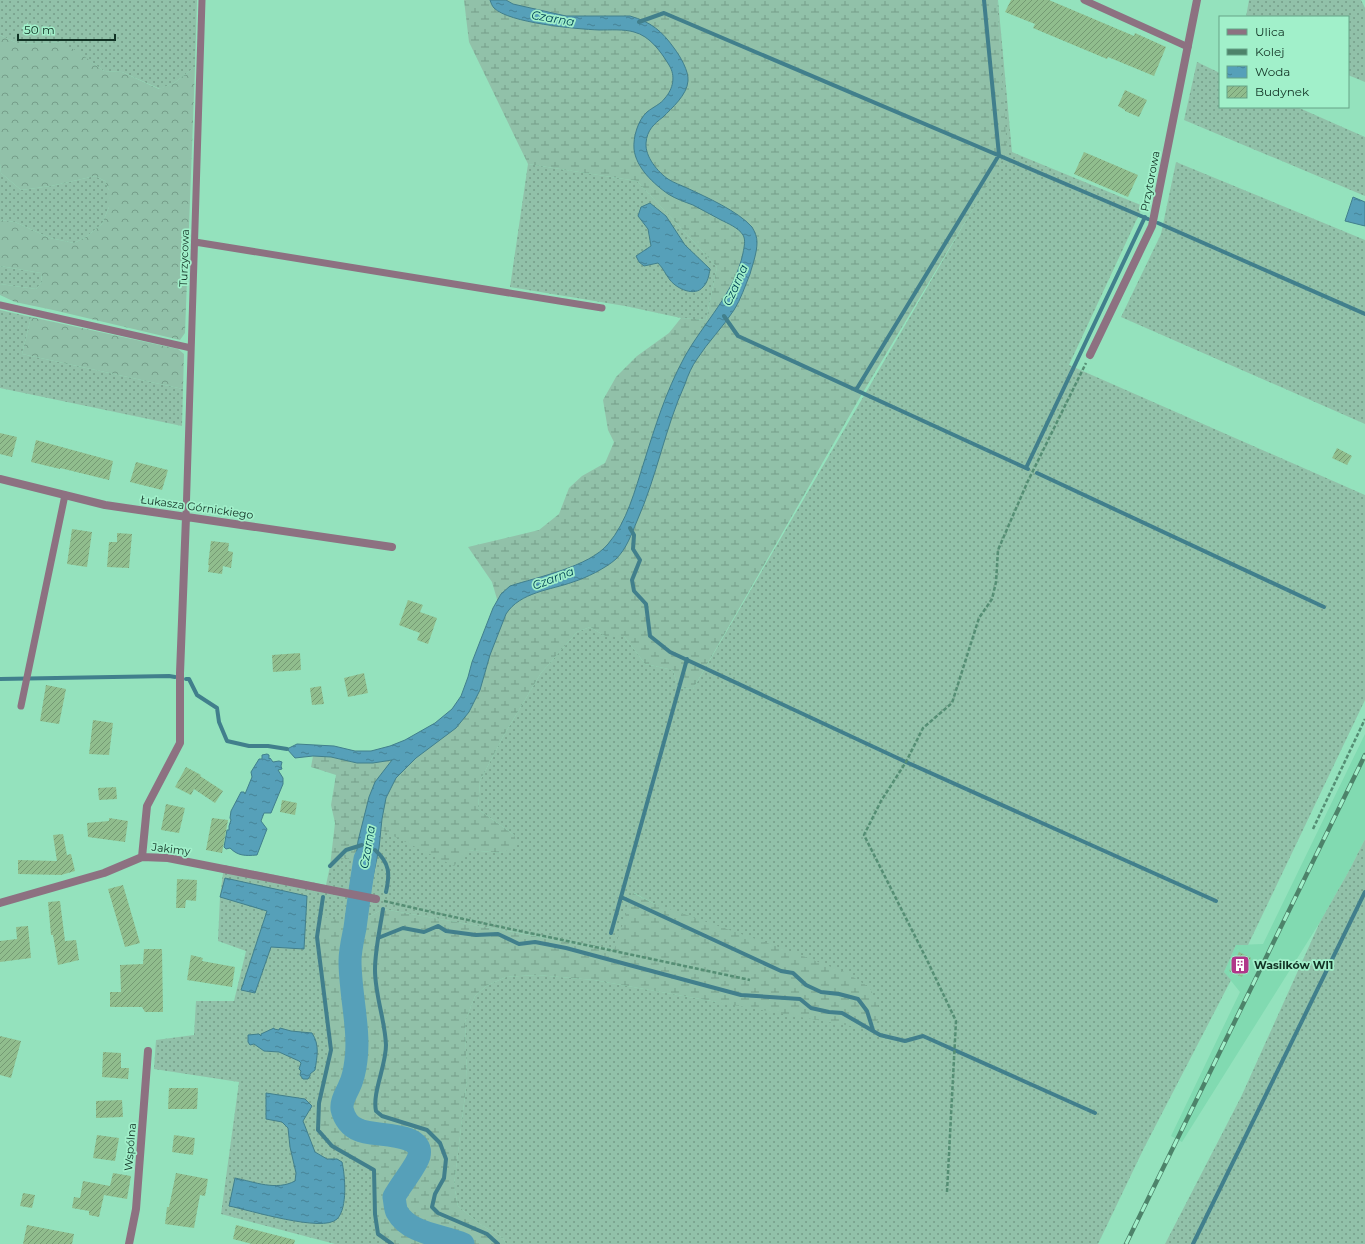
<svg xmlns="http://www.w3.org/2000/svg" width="1365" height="1244" font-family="Montserrat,sans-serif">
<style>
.built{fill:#81dab1}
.grass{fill:url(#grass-dots)}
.forest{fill:url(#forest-crowns)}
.wetland{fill:url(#wetland-marsh)}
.water{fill:url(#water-ripples);stroke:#417f8c}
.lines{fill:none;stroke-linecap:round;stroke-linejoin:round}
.stream{stroke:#417f8c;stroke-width:4}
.river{stroke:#56a0b9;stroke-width:23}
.building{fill:url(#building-hatch)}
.path{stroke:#558e74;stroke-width:2.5;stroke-dasharray:4 2;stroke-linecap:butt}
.service{stroke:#8d7181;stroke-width:7}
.minor{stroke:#8d7181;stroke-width:8}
.rail-casing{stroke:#4d836a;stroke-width:4.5}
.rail{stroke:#a1f0ca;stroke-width:3;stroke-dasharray:9;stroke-linecap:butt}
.labels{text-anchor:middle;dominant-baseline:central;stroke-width:3.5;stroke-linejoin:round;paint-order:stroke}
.street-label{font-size:11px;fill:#113224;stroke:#a1f0ca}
.poi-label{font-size:11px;font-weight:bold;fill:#113224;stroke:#a1f0ca;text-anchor:start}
.water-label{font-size:12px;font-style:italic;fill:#004457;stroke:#a1f0ca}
</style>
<defs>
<pattern id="grass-dots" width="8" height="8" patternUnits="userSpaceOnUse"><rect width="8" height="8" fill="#91c1a9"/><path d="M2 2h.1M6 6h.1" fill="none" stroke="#759d89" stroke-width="1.8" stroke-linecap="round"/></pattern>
<pattern id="forest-crowns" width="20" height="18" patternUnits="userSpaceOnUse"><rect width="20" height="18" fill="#91c1a9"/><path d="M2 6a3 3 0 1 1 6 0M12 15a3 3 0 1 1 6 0" fill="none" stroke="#759d89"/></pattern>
<pattern id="wetland-marsh" width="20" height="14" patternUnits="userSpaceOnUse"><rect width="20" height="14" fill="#91c1a9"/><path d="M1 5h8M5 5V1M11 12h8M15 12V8" fill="none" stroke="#759d89"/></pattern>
<pattern id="water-ripples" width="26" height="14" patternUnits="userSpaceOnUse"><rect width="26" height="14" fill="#56a0b9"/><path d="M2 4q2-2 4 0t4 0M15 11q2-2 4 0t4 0" fill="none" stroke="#468396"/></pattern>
<pattern id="building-hatch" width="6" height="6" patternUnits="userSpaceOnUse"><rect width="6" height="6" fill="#90bd8d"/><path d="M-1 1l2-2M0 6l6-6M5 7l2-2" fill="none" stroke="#749a73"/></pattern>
</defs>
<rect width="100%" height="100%" fill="#94e2bd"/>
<path class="built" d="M1365,734V839L1350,869L1320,922L1182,1142L1171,1136L1240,992L1224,972L1236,945L1263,944Z"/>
<path class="grass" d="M0,0H197L195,67L174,83L160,89L122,72L104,71L93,63L59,42L41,44L17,43L0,35Z
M997,0H998L1012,152L1143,206L1069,365L1365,495V700L1248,945H1236L1224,972L1231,980L1143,1150L1098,1244H506L503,1238L480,1224L458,1206L454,1185L467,1079L465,1022L475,996L486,986L506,977L537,975L594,980L717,1002L655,904L634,893L615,950L383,909L355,924L317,937L331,1050L319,1103L332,1146L374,1170L375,1214L378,1234L392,1244H335L221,1214L239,1082L154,1069L156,1040L194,1035L196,1001H234L246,951L218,941L220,897L224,865L326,885L330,866L371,825L468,850L503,853L514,835L478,809L480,781L504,735L541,673L577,632L590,627L605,636H624L645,664L673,670L678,688L693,689L1006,152Z
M1249,0H1361L1365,8V82L1348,75V17H1246Z
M1197,62L1220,73V107H1297L1365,137V196L1184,120Z
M1176,162L1365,240V424L1121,317L1161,234Z
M0,164L1,173L21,190L51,186L95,176L105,181L109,190V207L102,224L86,237L74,243L50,238L15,222L0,220Z
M528,164L637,181L717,267L706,320L681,318L625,306L510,287Z
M0,266L41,273L42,282L36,289L0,284Z
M0,310L31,317L22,354L183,389L182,426L0,388Z
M1365,839V1244H1165L1241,1097L1320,922L1350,869Z"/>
<path class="forest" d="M0,35L17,43L41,44L59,42L77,51L104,71L122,72L159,89L174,83L195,67L185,333L180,340L53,310L15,302L0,295V284L36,289L42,282L41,273L0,266V220L15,222L50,238L74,243L86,237L102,224L109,207V190L105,181L95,176L51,186L21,190L1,173L0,164Z
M31,317L178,349L184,354L183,389L22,354Z"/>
<path class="wetland" d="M464,0H997L1007,152L859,399L693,689L678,688L673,670L645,664L624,636H605L590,627L577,632L541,673L504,735L480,781L478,809L514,835L517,844L503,853L468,850L454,866L371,825L365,862L344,858L330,866L335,823L331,805L336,775L311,767L313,756L331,757L357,763H373L392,760L464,706L499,606L492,582L468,547L539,530L559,514L569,488L582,476L605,463L614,442L608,430L603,400L616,377L637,356L669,333L681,318L706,320L717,267L637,181L528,164L469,42Z
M633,893L655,904L787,950L847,973L870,988L881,1013L873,1030L594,980L537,975L506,977L486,986L475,996L465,1022L467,1079L454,1185L458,1206L480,1224L503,1238L506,1244H392L378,1234L375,1214L374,1170L332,1146L318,1130L319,1103L331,1050L317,937L320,916L355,924L383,909L614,950Z"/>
<path class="water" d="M490,0H506L513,4L566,16H630C651,22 662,31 674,48C680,56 689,71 688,81C687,95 672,108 663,117C654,124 647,130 646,143C645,157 658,172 668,179C674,183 681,185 687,188C706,197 738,211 752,227C755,232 757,237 757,242C757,253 753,263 750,274C745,286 741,299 734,310C723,327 708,342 697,359C692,366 688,375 685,384C665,428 657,476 637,521C631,535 627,548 616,559C606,568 586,578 573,582C551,590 520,592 506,614L490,655L480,690L469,712L456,728L416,758L396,778L386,798L382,819L379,848L370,891L352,889L358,841L369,797L375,782L392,760L373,763H357L331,757L313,756L295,758L287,749L297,744L334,746L355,751H371L390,746L405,740L435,723L452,709L461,696L468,677L472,662L493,608L501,594L510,586C537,577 589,567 608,544C627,522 635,490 644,462C655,427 666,391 684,358C703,323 735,293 743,253C744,247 746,240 743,235C739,228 727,223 721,220C712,215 702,210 693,205C685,202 676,199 668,194C654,184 636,168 634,149C633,137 638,120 647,112C653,107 661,104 665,98C673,89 676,76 669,65C661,52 650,36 634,32C624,29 610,30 599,30C576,29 509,23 494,8C492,6 491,3 490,0Z
M1353,197L1365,202V226L1345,221Z
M650,203L666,216L685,245L710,269C709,275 708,282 703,287C695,297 677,289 670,280C666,275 663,268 658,263L644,266L639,262L636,256L651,246L648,229L638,216L641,207Z
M267,754L269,755V759L270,758L273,762L279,761L282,762L281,766L282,769L278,770L283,778V784L271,813H264L261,821L267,829L257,855C245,856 238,856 230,848L226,849L224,847L227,830H229V826L231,820L230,818L231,811L241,792H244L245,794L252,777L251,772L259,759H262V755Z
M225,878L307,896L304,949L271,947L255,993L241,990L267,911L220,897Z
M274,1028V1029L279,1030L280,1028L291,1031L312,1033C320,1045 317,1057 315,1070L310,1074V1076L308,1079H303L300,1075L301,1071L299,1069L301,1063L299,1061L279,1052L264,1051L254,1044L250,1045L248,1042V1035L259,1034L261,1036V1034Z
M266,1093L305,1099L312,1106L303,1121L315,1152L327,1159H337L342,1162C345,1175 348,1208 337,1219C323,1233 249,1210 229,1206L235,1178C255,1182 276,1191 295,1181L296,1173L290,1147L288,1128L282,1122L266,1119Z"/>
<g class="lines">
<path class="stream" d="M639,22L664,13L1148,219
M1158,223L1365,314
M724,316L738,336L1028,469
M856,390L999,155L984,0
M1026,468L1145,217
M1037,473L1324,607
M630,528L634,535L633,549L640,560L632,580L634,591L646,604L650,636L670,652L906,762L1216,901
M687,659L621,897L781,971L793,973L806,985L821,992L839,994L858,999L867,1011L873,1030
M0,679L169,676L175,677
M186,679H189L197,695L217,708L219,722L227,741L249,746H268L287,749
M375,850C390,863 390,874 386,892
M330,866L346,850L362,845
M323,897L317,937L331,1050L319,1103L318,1130L332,1146L374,1170L375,1214L378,1234L392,1244
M383,909C380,929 375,950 375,970C375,995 385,1020 386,1045C386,1066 372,1093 376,1111L382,1116L427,1130L440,1143L446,1159L444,1178L435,1194L432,1207L438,1213L487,1234L498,1244
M611,933L621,897
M378,938L403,928L424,932L438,926L446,931L476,935L498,934L519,944L535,942L566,948L741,995L800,999L811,1008L829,1012L842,1013L880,1035L905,1041L923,1036L1095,1113
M1193,1244L1365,892"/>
<path class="river" d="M365,859C361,882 358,905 355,928C353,938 350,950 350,961C350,993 360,1030 356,1060C355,1069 353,1079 349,1087C346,1094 341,1101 342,1109C344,1118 350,1127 359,1130C372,1137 425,1131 419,1156C416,1167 400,1185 394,1197C395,1202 395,1208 397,1212C409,1234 442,1235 463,1244"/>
</g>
<path class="building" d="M1011,0H1049L1134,36L1135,33L1166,47L1154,76L1108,57L1107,59L1033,28L1035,24L1005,12Z
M1125,90L1147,100L1139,117L1125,111V110L1118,106Z
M1084,152L1138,175L1128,197L1074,174Z
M0,433L17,437L12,457L0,454Z
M36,440L113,461L109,480L60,468V469L31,462Z
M1337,448L1352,456L1347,465L1332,458Z
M136,462L168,470L162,490L130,482Z
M72,529L92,532L87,567L67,564Z
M117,533L132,534L129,568L107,567L109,542H117Z
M211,541L229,543L228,551L233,552L231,568L223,566L222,574L208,572L209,565H208Z
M408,600L423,605L420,612L437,618L428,644L417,640L420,633L399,625Z
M300,653L301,670L273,672L272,655Z
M364,673L368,693L348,697L344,678Z
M46,685L66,689L59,724L40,721Z
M321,686L324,704L312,705L310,688Z
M93,720L113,723L109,755L89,754Z
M186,767L201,775L200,776L223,791L215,803L194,789L191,795L175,787Z
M116,787L117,799L99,800L98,788Z
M282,800L297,803L295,815L280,812Z
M166,804L185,808L179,833L161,830Z
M109,818L128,821L125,842L88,837L87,823L109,821Z
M212,818L228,820L222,853L206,850Z
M63,834L67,855L71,854L75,871L61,875L18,874V860L57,861L53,835Z
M177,879L197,880L196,901L186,900L185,908H176Z
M123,885L140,943L125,947L108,889Z
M60,901L65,941L76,940L79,960L58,965L53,935H51L48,902Z
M28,926L31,958L0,962V941L17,939L16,927Z
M144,949H162L163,1012H145L142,1007H110V992H121L120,965L143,964Z
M1239,952L1251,958L1242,977L1229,971Z
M191,955L203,958L202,961L235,967L232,987L187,980Z
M0,1036L21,1041L11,1078L0,1075Z
M103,1052L121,1053V1068H129L128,1079L102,1077Z
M169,1088H198L197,1109H168Z
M122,1100L123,1117L96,1118V1101Z
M97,1135L119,1138L115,1161L93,1158Z
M174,1135L195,1138L193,1155L172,1152Z
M113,1173L131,1176L127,1199L104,1195L99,1217L89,1215V1211L72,1208L74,1197L80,1198L83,1181L110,1186Z
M176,1173L208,1179L205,1196L200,1195L194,1228L165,1224L167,1207H169Z
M23,1193L35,1195L32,1208L20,1206Z
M27,1225L74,1234L72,1244H23Z
M236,1225L295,1240L294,1244H252L233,1239Z"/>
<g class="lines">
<path class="path" d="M1313,829L1365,719
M384,901L440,914L750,980
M947,1192L956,1021L926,958L864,835L881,801L906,762L923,728L952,703L979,618L992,599L996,582L998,550L1027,483L1086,363"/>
<path class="service" d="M1084,0L1188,47
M195,242L602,308
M0,305L191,348
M186,517L202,0
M21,706L65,495"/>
<path class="minor" d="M1090,355L1152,226L1197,0
M0,479L105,505L392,547
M142,857L147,806L180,743V673L186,517
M0,903L104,873L142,857L168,858L376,899
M129,1244L136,1209L148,1051"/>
<defs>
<path id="rail" d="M1126,1244L1365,755"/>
</defs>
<use href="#rail" class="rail-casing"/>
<use href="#rail" class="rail"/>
</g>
<defs>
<symbol id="building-square" viewBox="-11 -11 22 22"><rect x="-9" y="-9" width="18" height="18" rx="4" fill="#b1378a" stroke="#a1f0ca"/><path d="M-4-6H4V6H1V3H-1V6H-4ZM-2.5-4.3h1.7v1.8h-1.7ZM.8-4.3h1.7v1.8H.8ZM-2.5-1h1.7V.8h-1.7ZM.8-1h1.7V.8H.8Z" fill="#fff"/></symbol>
</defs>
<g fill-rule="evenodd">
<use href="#building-square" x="1229" y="954" width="22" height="22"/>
</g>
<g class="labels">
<g class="street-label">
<text transform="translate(1150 181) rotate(-79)">Przytorowa</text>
<text transform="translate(184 258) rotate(-88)">Turzycowa</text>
<text transform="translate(197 507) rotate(8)">Łukasza Górnickiego</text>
<text transform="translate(171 849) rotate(7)">Jakimy</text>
<text transform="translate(130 1147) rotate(-85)">Wspólna</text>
</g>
<g class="poi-label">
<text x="1254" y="965">Wasilków Wl1</text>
</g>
<g class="water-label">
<text transform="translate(553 18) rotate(10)">Czarna</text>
<text transform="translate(735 285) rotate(-66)">Czarna</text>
<text transform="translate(553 578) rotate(-21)">Czarna</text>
<text transform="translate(367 847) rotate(-80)">Czarna</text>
</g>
</g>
<rect x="1219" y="16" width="130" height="92" fill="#a1f0ca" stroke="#67a488"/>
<rect x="1227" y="29" width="20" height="6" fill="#8d7181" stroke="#67a488"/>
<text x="1255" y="36" font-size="12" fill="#113224">Ulica</text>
<rect x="1227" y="49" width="20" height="6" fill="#4d836a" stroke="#67a488"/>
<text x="1255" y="56" font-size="12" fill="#113224">Kolej</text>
<rect x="1227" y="66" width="20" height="12" fill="url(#water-ripples)" stroke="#67a488"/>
<text x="1255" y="76" font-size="12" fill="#113224">Woda</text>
<rect x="1227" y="86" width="20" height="12" fill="url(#building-hatch)" stroke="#67a488"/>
<text x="1255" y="96" font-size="12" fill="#113224">Budynek</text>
<path d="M18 34v6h97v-6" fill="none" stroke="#113224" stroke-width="2"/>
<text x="24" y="34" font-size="12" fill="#113224" stroke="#a1f0ca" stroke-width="3" paint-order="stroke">50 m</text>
</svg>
